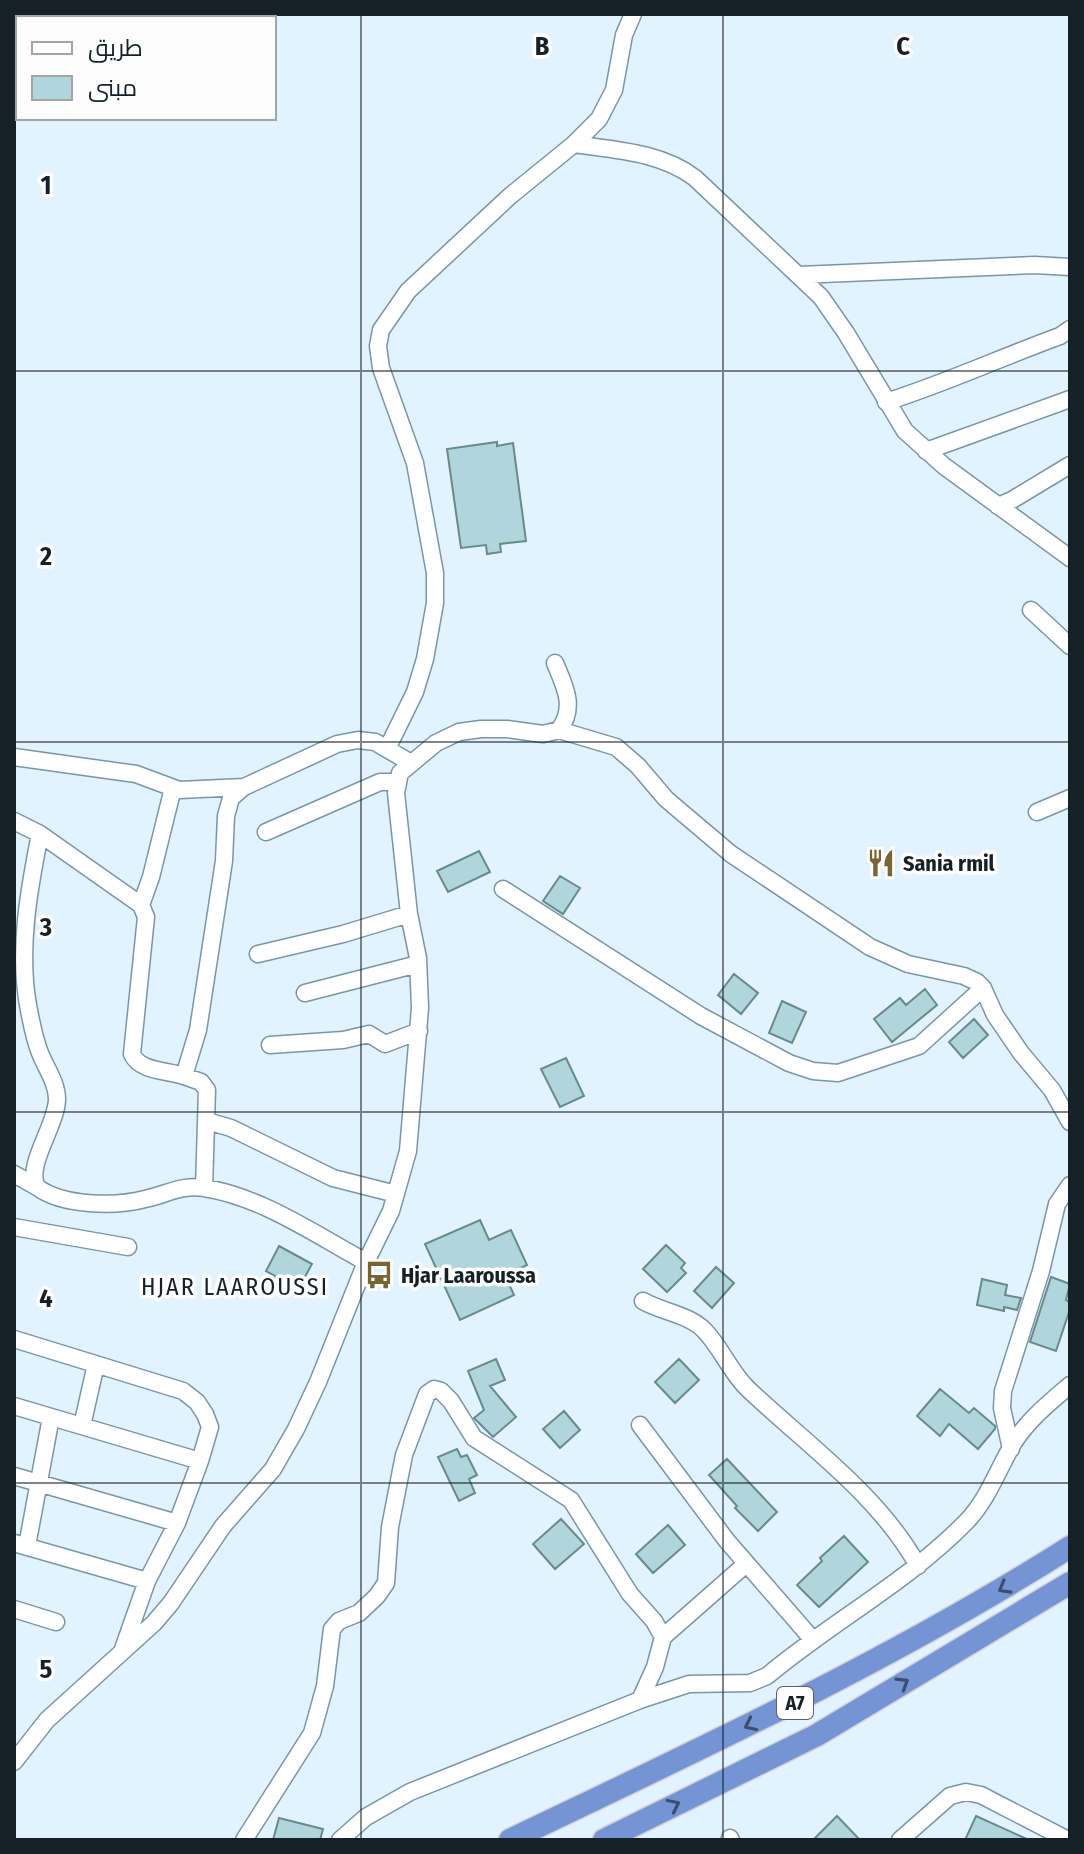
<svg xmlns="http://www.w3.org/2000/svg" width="1084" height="1854" font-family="'Fira Sans Condensed',Cairo,sans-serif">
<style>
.building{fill:#b0d6db;stroke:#668a8e;stroke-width:2}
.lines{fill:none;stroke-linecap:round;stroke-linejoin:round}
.minor-casing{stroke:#7a95a6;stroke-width:19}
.highway-casing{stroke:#d0d2d4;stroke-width:25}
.minor{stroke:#fff;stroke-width:16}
.highway{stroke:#7494d5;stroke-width:22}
.oneway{stroke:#3b4e6d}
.grid{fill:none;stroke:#152027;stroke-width:2;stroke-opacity:0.55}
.labels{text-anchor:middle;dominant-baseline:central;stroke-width:7;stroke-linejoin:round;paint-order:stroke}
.shield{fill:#fdfdfd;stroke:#5b6267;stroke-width:2}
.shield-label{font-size:20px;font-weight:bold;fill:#152027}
.poi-label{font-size:22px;font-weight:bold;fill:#152027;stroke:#fdfdfd;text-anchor:start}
.neighbourhood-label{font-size:24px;letter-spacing:2px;fill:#152027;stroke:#fdfdfd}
.grid-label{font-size:26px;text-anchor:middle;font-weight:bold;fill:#152027;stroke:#fdfdfd;stroke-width:7;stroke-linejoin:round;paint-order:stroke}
</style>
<rect width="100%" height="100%" fill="#e2f3ff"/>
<path class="building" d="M497,442V446L513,443L526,541L500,544L501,552L487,554L486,545L461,548L447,449Z
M479,851L490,872L448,892L437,871Z
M560,876L580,888L563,914L543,901Z
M734,974L758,993L741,1014L718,995Z
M925,989L937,1005L892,1042L874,1019L900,998L906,1005Z
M782,1001L806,1012L792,1043L769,1033Z
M974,1019L988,1035L963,1058L949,1042Z
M566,1058L584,1096L560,1107L541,1069Z
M480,1220L489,1240L511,1230L527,1265L505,1275L514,1295L460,1320L425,1244Z
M666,1245L685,1263L681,1268L686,1273L667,1292L643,1269Z
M279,1246L312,1264L295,1295L272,1282L275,1276L266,1271Z
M716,1267L734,1283L712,1308L694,1291Z
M1051,1277L1070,1284L1066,1300L1070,1302V1309L1056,1351L1030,1342Z
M982,1279L1007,1285L1005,1295L1021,1298L1017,1310L1004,1307V1311L977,1305Z
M496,1359L505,1380L490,1386L516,1417L493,1437L474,1418L484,1410L468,1371Z
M679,1359L699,1380L675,1403L655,1382Z
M940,1389L969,1413L974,1408L995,1426V1429L978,1449L949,1424L940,1436L917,1416Z
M564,1411L580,1430L560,1448L543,1429Z
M457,1449L461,1457L467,1455L477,1475L469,1479L475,1493L459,1501L438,1457Z
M727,1459L777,1512L758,1531L735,1508L737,1506L709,1475Z
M561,1519L584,1544L555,1569L533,1544Z
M668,1525L685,1545L653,1573L636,1554Z
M844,1536L868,1562L819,1607L797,1585L822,1561L820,1558Z
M837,1816L860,1840H813Z
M976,1816L1029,1840H965Z
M279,1818L323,1829L320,1840H273Z"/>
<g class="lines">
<defs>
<path id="minor" d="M574,144C615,150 661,152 695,178L821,297L846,333L905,431L944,466L1070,558
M799,275L1035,265L1070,267
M886,402C946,383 1002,357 1060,336L1070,329
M926,451L1070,399
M998,506L1012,500L1070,465
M1031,610L1070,646
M555,663C565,687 576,707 559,730
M387,749L415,692L425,659L435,603V573L415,463L381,368L378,346L381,330L408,291L510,196L574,144L599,119L614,90L624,35L633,14
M14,757L136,774L179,790L244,787
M1037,812L1070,798
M14,821L40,834
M266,832L380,782H398
M503,889L701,1016L789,1063L813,1071L838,1073L919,1046L983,988
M141,905L151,877L173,788
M258,954L343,934L409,914
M305,993L418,964
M270,1045L343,1040L369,1034L385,1044L419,1031
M184,1076L201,1082L207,1090L204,1188
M207,1121L231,1128L333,1178L396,1194
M14,1174L37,1187
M14,1227L128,1247
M366,1262C316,1235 260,1196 204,1188C183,1184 165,1195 145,1199C115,1207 62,1206 37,1187C25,1165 57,1125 57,1099C57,1083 46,1068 40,1053C34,1038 31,1021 28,1005C18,949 29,889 40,834L141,905L146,917L132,1054C140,1072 167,1070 184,1076L198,1030L224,861L226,816L231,798L244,787L337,744L358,740L375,742L411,763
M643,1301C662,1312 688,1314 704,1330C721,1347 730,1372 748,1389C806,1444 879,1495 918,1566
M14,1339L183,1391L197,1402L205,1414L210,1427L200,1461L177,1523L147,1581L123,1649
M14,1406L200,1461
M640,1425L727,1541L813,1640
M82,1426L96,1364
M1011,1449L1002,1408L1003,1391L1041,1271L1057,1204L1070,1185
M14,1476L177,1523
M14,1543L147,1581
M27,1546L51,1417
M14,1609L56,1622
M663,1637L746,1564
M14,1762L47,1720L154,1623L171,1603L223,1526L273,1469L296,1429L318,1382L366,1262L391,1211L408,1151L420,1008L418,958L409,914L396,793L400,773L436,743L459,732L481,729H507L543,734L559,730L616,747L638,766L666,799L731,854L870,947L908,964L964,976L977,982L983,988L995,1015L1021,1053L1052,1090L1070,1122
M730,1838L731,1840
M244,1840L312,1733L325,1686L332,1629L339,1621L359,1613L377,1596L386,1583L390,1527L404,1455L427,1394L434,1389L441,1391L451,1401L474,1438L571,1500L630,1594L654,1621L663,1637L655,1667L640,1700
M340,1840L366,1817L410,1792L640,1700L689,1684L750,1683L767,1676C831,1622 908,1582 967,1521C988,1499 998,1469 1014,1442C1029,1419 1049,1403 1070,1385
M900,1840L950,1796L966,1792L981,1795L1068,1840"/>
<path id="highway" d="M510,1840C700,1749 892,1660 1070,1547
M604,1840L817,1735L1070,1583"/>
</defs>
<use href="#minor" class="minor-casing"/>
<use href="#highway" class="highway-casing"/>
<use href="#minor" class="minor"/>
<use href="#highway" class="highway"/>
</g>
<defs><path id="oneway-chevron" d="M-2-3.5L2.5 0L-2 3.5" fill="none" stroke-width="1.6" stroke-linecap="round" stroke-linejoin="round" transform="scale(2)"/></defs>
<g class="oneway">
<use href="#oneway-chevron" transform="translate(1004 1588) rotate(150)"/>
<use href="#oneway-chevron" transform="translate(903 1683) rotate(-32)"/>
<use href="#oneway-chevron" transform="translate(750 1725) rotate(154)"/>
<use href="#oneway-chevron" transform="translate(674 1805) rotate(-26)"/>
</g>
<path class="grid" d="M361,14V1840M723,14V1840M14,371H1070M14,742H1070M14,1112H1070M14,1483H1070"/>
<defs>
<symbol id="restaurant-bare" viewBox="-9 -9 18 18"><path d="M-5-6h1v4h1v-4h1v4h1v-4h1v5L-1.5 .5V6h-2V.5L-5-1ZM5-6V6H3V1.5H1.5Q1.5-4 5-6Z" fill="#766634" stroke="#fdfdfd" stroke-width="2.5" paint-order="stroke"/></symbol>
<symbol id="bus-bare" viewBox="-9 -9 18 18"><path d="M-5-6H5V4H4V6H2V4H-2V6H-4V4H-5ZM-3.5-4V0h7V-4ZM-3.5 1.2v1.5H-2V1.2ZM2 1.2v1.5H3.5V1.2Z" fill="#766634" stroke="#fdfdfd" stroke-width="2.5" paint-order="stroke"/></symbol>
</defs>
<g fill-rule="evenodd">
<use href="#restaurant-bare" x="861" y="843" width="40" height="40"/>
<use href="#bus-bare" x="359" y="1255" width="40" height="40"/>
</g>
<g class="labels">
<rect class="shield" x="777" y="1687" width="36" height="32" rx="6"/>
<g class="shield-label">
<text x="795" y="1703">A7</text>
</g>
<g class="poi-label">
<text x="903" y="863">Sania rmil</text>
<text x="401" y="1275">Hjar Laaroussa</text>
</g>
<g class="neighbourhood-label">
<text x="235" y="1287">HJAR LAAROUSSI</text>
</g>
</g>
<g class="grid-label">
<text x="542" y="55">B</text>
<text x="903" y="55">C</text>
<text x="46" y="194">1</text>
<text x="46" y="565">2</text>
<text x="46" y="936">3</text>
<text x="46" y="1307">4</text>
<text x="46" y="1678">5</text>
</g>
<rect width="1084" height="1854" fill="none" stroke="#152027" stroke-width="32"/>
<rect x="16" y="16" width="260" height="104" fill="#fdfdfd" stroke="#a0a5a7" stroke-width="2"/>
<rect x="32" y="42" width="40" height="12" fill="#ffffff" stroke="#a0a5a7" stroke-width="2"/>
<text x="88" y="56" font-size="24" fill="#152027">طريق</text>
<rect x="32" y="76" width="40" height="24" fill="#b0d6db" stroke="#a0a5a7" stroke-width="2"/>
<text x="88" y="96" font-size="24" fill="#152027">مبنى</text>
</svg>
